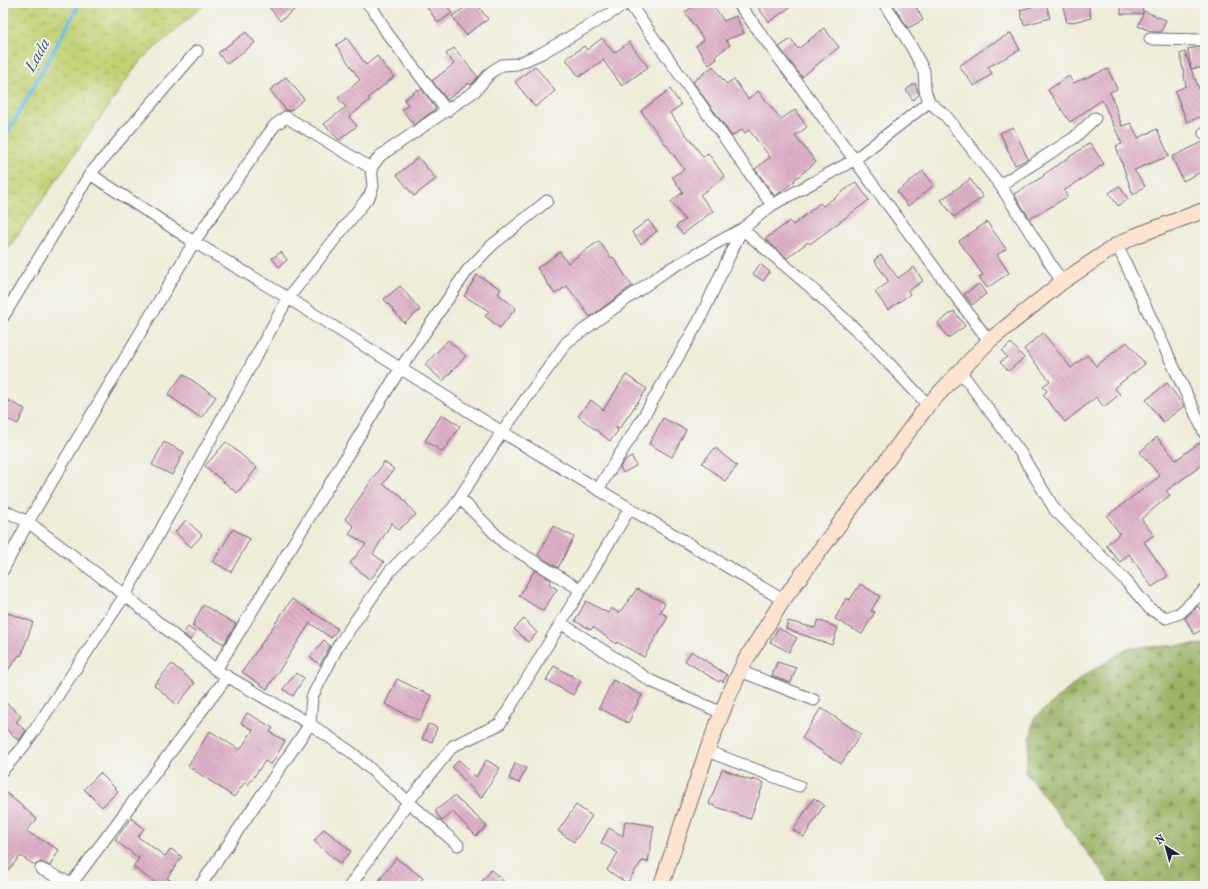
<svg xmlns="http://www.w3.org/2000/svg" width="1208" height="889" font-family="'IM FELL French Canon',serif">
<style>
.forest{fill:url(#forest-firs);stroke:#5e6a50}
.wetland{fill:url(#wetland-marsh);stroke:#727a57}
.lines{fill:none;stroke-linecap:round;stroke-linejoin:round}
.stream{stroke:#67bee4;stroke-width:4}
.building{fill:url(#building-back-hatch)}
.street-casing{stroke:#6a6972;stroke-width:13}
.secondary-casing{stroke:#6a6972;stroke-width:17}
.street{stroke:#fff;stroke-width:11}
.secondary{stroke:#fde4d0;stroke-width:15}
.labels{text-anchor:middle;dominant-baseline:central;stroke-width:3.5;stroke-linejoin:round;paint-order:stroke}
.water-label{font-size:16px;font-style:italic;fill:#3a5976;stroke:#f6f6f2}
</style>
<defs>
<pattern id="forest-firs" width="22" height="20" patternUnits="userSpaceOnUse"><rect width="22" height="20" fill="#9ab365"/><path d="M5 1l3.5 6h-7zM16 11l3.5 6h-7z" fill="#7d9154"/></pattern>
<pattern id="wetland-marsh" width="20" height="14" patternUnits="userSpaceOnUse"><rect width="20" height="14" fill="#c3d173"/><path d="M1 5h8M5 5V1M11 12h8M15 12V8" fill="none" stroke="#a7b364"/></pattern>
<pattern id="building-back-hatch" width="6" height="6" patternUnits="userSpaceOnUse"><rect width="6" height="6" fill="#deb0c7"/><path d="M-1 5l2 2M0 0l6 6M5-1l2 2" fill="none" stroke="#be97ac"/></pattern>
</defs>
<rect width="100%" height="100%" fill="#f6f6f2"/>
<filter id="ink" filterUnits="userSpaceOnUse"><feTurbulence type="fractalNoise" baseFrequency=".025" numOctaves="2"/><feDisplacementMap in="SourceGraphic" scale="8" xChannelSelector="R" yChannelSelector="G"/><feConvolveMatrix kernelMatrix="1 2 1 2 8 2 1 2 1" color-interpolation-filters="sRGB"/></filter>
<filter id="wash" filterUnits="userSpaceOnUse"><feTurbulence type="fractalNoise" baseFrequency=".012" numOctaves="4" result="noise"/><feDisplacementMap in="SourceGraphic" scale="16" xChannelSelector="R" yChannelSelector="G"/><feGaussianBlur stdDeviation="0.9" result="paint"/><feColorMatrix in="noise" values="0 0 0 0 0 0 0 0 0 0 0 0 0 0 0 0 0 1.4 0 .05"/><feComposite in="paint" operator="in"/></filter>
<g filter="url(#wash)">
<rect width="100%" height="100%" fill="#efecd9"/>
<path class="forest" d="M1205,644V886H1113L1025,772L1034,718L1086,674L1129,648Z"/>
<path class="wetland" d="M3,3H206L140,61L3,256Z"/>
<g class="lines">
<path class="stream" d="M3,141L80,3"/>
</g>
<g id="blocks">
<path class="building" d="M266,3H303L280,21Z
M424,3H445L452,13L438,23Z
M471,3H476L488,19L466,35L452,16Z
M698,3H711L724,21L736,16L744,33L726,40L730,45L715,56L717,59L709,65L696,46L704,40L685,12Z
M755,3H796L769,22Z
M892,3H914L923,20L908,28Z
M1046,3L1050,18L1024,25L1020,10Z
M1079,3H1088L1091,18L1067,23L1063,6Z
M1121,3H1142L1143,14H1121Z
M1144,11L1166,20L1161,32H1153L1138,26Z
M824,28L839,47L802,77L779,47L791,39L798,49Z
M246,32L255,43L227,64L218,53Z
M1011,33L1020,50L988,67L992,74L974,86L959,66L991,44Z
M347,38L366,65L377,56L394,77L368,98L370,100L349,117L357,126L339,140L324,124L346,107L338,98L360,80L336,45Z
M602,38L614,53L629,42L648,67L622,86L603,60L579,77L566,59L584,46L587,50Z
M1198,47H1205V67L1191,69L1205,103V115L1187,122L1175,91L1186,86L1180,54L1185,52L1191,69L1188,49Z
M454,48L478,77L471,85L469,83L447,100L432,81L454,64L446,54Z
M535,66L555,91L535,107L515,82Z
M713,66L726,84L734,79L748,99L758,91L781,119L795,110L807,127L795,136L816,162L794,180L795,181L775,196L755,169L770,157L749,130L745,133L742,129L732,136L693,82Z
M1108,69L1117,89L1110,92L1122,126L1131,123L1138,138L1157,129L1169,156L1134,170L1145,186L1133,195L1116,146L1122,144L1102,100L1070,122L1048,90L1069,76L1073,83Z
M286,77L304,99L290,111L286,110L270,90Z
M915,83L919,95L913,100L906,90Z
M418,89L419,91L422,89L436,109L414,125L402,110L408,105L404,100Z
M670,89L681,105L670,113L703,157L708,153L725,177L700,195L713,211L683,234L676,226L685,220L671,202L683,192L672,177L684,169L641,111Z
M1013,127L1028,159L1015,165L1000,133Z
M1205,141V170L1183,181L1172,157Z
M1090,143L1104,164L1064,191L1067,197L1030,219L1014,194L1044,176L1043,175Z
M418,157L436,179L414,196L397,175Z
M923,171L934,185L908,206L897,192Z
M970,179L983,197L954,217L941,200Z
M856,182L869,200L810,244L808,242L787,258L765,239L790,221L793,225L820,203L823,206Z
M1119,186L1128,199L1118,206L1109,193Z
M648,220L657,231L641,244L632,232Z
M987,222L1006,249L997,255L1009,273L987,288L979,277L983,275L959,241Z
M599,241L611,258L613,257L632,286L590,317L567,286L555,294L537,268L560,252L568,263Z
M281,252L287,260L279,267L272,258Z
M881,255L898,278L914,267L923,281L908,291L910,294L888,310L875,292L889,282L874,260Z
M760,264L770,272L763,281L753,274Z
M477,275L501,289L498,294L516,308L500,328L485,316L489,311L464,296Z
M979,284L986,294L972,305L964,294Z
M400,286L420,310L404,323L384,299Z
M954,311L965,326L948,338L938,323Z
M1043,333L1071,368L1087,355L1096,366L1127,342L1145,364L1114,388L1120,394L1104,407L1096,397L1065,422L1043,395L1047,391L1043,386L1050,381L1024,349Z
M448,340L466,356L443,381L425,365Z
M1011,343L1024,358L1008,371L1000,362L1007,357L1002,351Z
M183,374L216,397L201,418L168,395Z
M626,375L647,389L619,429L616,427L618,431L610,441L578,416L591,400L603,410Z
M1167,383L1184,406L1163,422L1146,400Z
M3,398L25,409L18,424L3,417Z
M442,414L460,426L443,452L425,441Z
M663,418L686,430L672,457L649,444Z
M1157,437L1176,460L1199,443L1205,451V463L1166,491L1170,495L1141,519L1154,535L1144,542L1168,576L1152,587L1129,554L1120,562L1106,545L1120,534L1107,516L1160,476L1140,452Z
M164,442L184,452L172,475L152,465Z
M226,442L257,468L237,493L205,466Z
M715,448L737,466L725,481L702,463Z
M632,457L636,466L623,473L620,467L624,461Z
M384,462L394,469L383,484L399,494L416,515L398,530L392,522L373,554L384,562L370,580L350,563L366,544L349,534L354,526L345,519Z
M186,520L202,535L191,547L175,532Z
M553,526L574,537L558,568L538,555Z
M233,529L250,539L231,572L213,562Z
M535,570L551,580L549,584L557,589L543,611L519,596Z
M860,584L880,596L871,611L875,612L862,634L835,619L846,598L850,600Z
M637,589L665,603L660,612L668,617L644,657L617,642L616,644L593,627L591,630L575,621L586,601L608,613L611,608L619,613Z
M292,599L338,629L331,638L310,623L267,689L242,672Z
M203,605L236,624L224,644L192,626Z
M1198,606L1205,617V628L1194,634L1185,618Z
M8,613L33,622L21,656L19,655L3,677V627Z
M524,619L537,633L528,642L514,629Z
M818,620L838,628L832,645L786,629L788,621L815,628Z
M188,627L196,633L190,640L183,633Z
M778,628L797,638L789,652L770,642Z
M324,640L330,646L320,665L310,657Z
M691,651L727,675L723,682L720,680L719,682L685,661Z
M777,662L796,668L791,683L772,676Z
M172,664L195,683L177,705L154,685Z
M554,666L581,681L573,695L546,680Z
M296,673L304,678L293,696L283,689Z
M397,679L432,696L420,721L385,704Z
M613,680L642,695L628,723L599,708Z
M3,700L21,716L16,722L26,731L19,741L3,726Z
M821,708L861,734L841,764L802,738Z
M247,713L273,728L270,732L285,741L271,765L265,761L248,785L245,782L234,797L188,766L210,731L240,750L253,730L241,723Z
M428,724L437,727L432,742L422,739Z
M459,760L476,777L486,760L500,768L481,798L452,767Z
M515,763L526,768L519,783L509,779Z
M722,769L752,781V779L764,783L750,819L709,804Z
M100,773L118,791L102,807L84,789Z
M3,790L37,819L26,831L59,850L50,866L41,862L35,865L20,856L3,877Z
M454,796L487,826L476,836L453,812L442,821L435,811Z
M814,798L824,805L804,837L793,830Z
M576,805L592,816L574,842L558,831Z
M131,818L144,828L138,837L165,856L171,849L182,857L167,878L177,886H160L133,867L139,858L115,840Z
M625,821L654,826L648,862L642,861L627,883L607,870L618,853L601,843L609,828L623,836Z
M324,829L351,851L340,864L314,841Z
M396,858L423,878L417,886H375Z
M491,870L509,886H478Z"/>
</g>
</g>
<g filter="url(#ink)">
<use href="#blocks" fill-opacity="0" stroke="#6a6972" stroke-width="1"/>
<g class="lines">
<defs>
<path id="street" d="M367,3L373,9L387,33L447,111
M629,3L772,205
M738,3L989,341
M884,3L911,46L924,71L925,90L929,102L946,116L1000,185L1062,282
M1150,39L1205,40
M1204,133L1205,132
M90,174L194,242L288,298L502,432L783,600
M1000,185L1074,138L1095,118
M1117,245L1205,434
M3,317L90,174L197,51
M960,371L1020,452L1055,510L1125,580L1150,609L1166,618L1180,613L1205,590
M598,489L641,421L699,321L742,229L772,205L854,160L929,102
M460,498L504,543L581,590
M3,510L28,522L125,595L216,670L310,724L351,752L458,845
M3,570L28,522L194,242L274,126L286,117L371,168
M562,624L651,681L722,713
M216,670L400,369L467,271L491,246L547,201
M740,671L814,700
M707,751L799,786
M3,770L24,746L125,595L288,298L370,195L373,186L371,168L380,156L475,91L491,72L502,65L517,64L542,53L628,3
M41,869L76,886
M72,883L227,677
M200,886L310,724L312,697L338,646L390,571L453,508L502,432L567,342L664,272L742,229L808,285L866,339L928,405
M350,886L408,802L453,746L500,724L630,508"/>
<path id="secondary" d="M661,886L707,751L729,695L745,661L783,600L928,405L989,341L1062,282L1117,245L1135,236L1205,210"/>
</defs>
<use href="#street" class="street-casing"/>
<use href="#secondary" class="secondary-casing"/>
<use href="#street" class="street"/>
<use href="#secondary" class="secondary"/>
</g>
</g>
<g class="labels">
<g class="water-label">
<text transform="translate(37 55) rotate(-61)">Lada</text>
</g>
</g>
<rect width="1208" height="889" fill="none" stroke="#f6f6f2" stroke-width="16"/>
<g transform="translate(1166 847) rotate(323)" stroke="#f6f6f2" stroke-width="3" paint-order="stroke">
<path d="M0-3L7 15L0 10L-7 15Z" fill="#22223b"/>
<text y="-6" font-size="11" font-weight="bold" text-anchor="middle" fill="#22223b">N</text>
</g>
</svg>
